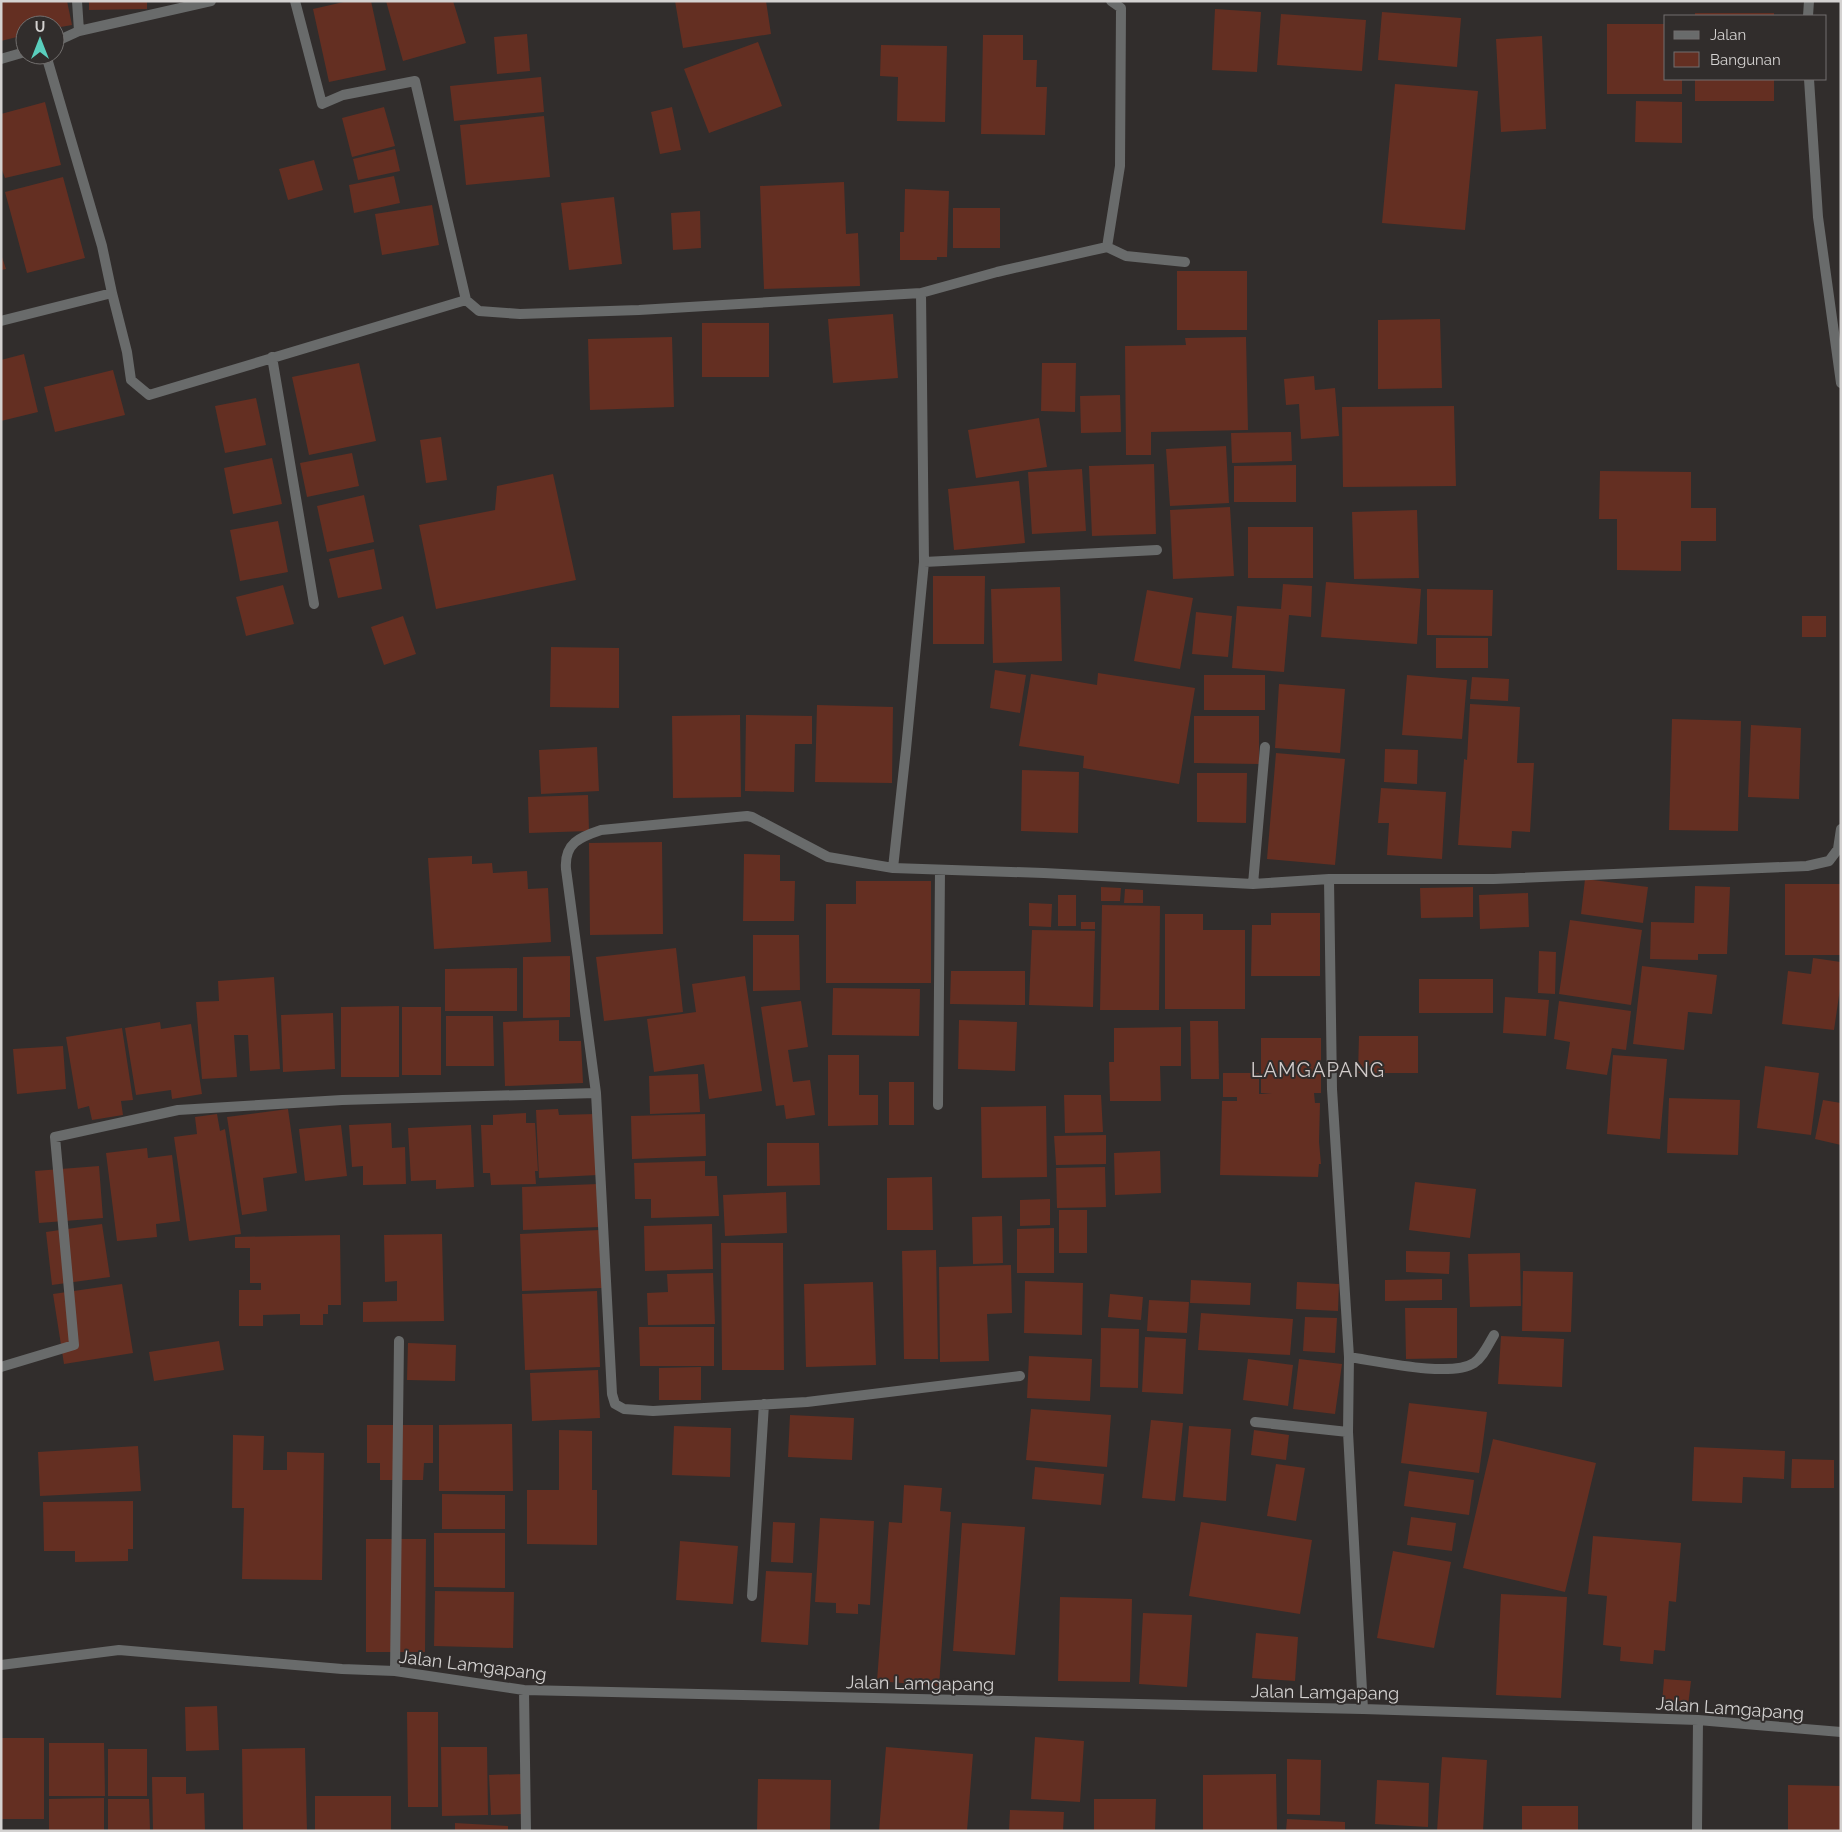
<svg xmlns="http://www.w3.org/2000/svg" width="1842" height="1832" font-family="Raleway,sans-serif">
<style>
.building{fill:#642f22}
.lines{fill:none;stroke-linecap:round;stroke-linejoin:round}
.street{stroke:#696b6b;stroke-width:10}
.labels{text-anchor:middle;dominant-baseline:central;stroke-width:4;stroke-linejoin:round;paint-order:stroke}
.street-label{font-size:18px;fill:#d4d2d1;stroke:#312d2c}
.quarter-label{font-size:20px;letter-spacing:1px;fill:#d1cbca;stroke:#312d2c}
</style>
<rect width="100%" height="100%" fill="#312d2c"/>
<path class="building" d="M1,1H67L72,25L55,28V25H25V35L1,41Z
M89,1H147V9L89,10Z
M348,1H371L386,70L329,82L313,9Z
M386,1H453L466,43L403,61Z
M675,1H766L771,34L683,48Z
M1215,9L1261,12L1257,72L1212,70Z
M1382,12L1461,18L1457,67L1378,60Z
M1695,13H1774V16H1695Z
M1281,14L1366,20L1362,71L1277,65Z
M1607,24H1666V79H1682V94H1607Z
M527,34L530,71L497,74L494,37Z
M983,35H1023V60H1037L1036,87H1047L1045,135L981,134Z
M1542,36L1546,129L1501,132L1496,39Z
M758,42L782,106L709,133L684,69Z
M881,45L947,46L945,122L897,121L898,77L880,76Z
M541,77L544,112L454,121L450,86Z
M1695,79H1774V101H1695Z
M1395,84L1478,91L1465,230L1382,223Z
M1636,101L1682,102V143L1635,142Z
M45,102L61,165L5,178L1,167V114Z
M384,107L395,146L352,157L342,118Z
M672,107L681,150L660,154L651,112Z
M544,116L550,177L466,185L460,125Z
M395,149L400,171L358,180L353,159Z
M314,160L323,190L288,200L279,169Z
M394,176L400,203L354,213L349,185Z
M63,177L85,258L27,273L5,192Z
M844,182L846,234L858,233L860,286L764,289L760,186Z
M905,189L949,191L947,257H937V260H900V232H904Z
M614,197L622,264L569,270L561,203Z
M432,205L439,245L382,255L375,214Z
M953,208H1000V248H953Z
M700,211L701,248L673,250L671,213Z
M1,254L6,269L1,270Z
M1177,271H1247V330H1177Z
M893,314L898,378L833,383L828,319Z
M1440,319L1442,388L1378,389V320Z
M702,323H769V377H702Z
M672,337L674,407L590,410L588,339Z
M1246,337L1248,430L1151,432V455H1126L1125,346L1186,345L1185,338Z
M24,354L38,412L1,421V360Z
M359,363L376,441L309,455L292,377Z
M1042,363H1076L1075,412L1041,411Z
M113,370L125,415L55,432L44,387Z
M1314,376L1315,390L1335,388L1339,436L1301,439L1299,404L1286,405L1284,379Z
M1120,395L1121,432L1081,433L1080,396Z
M256,398L266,445L225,453L215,406Z
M1454,406L1456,486L1343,487L1342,407Z
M1039,418L1047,467L976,478L968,430Z
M1291,432L1292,461L1232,463L1231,433Z
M441,437L447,480L426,483L420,440Z
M1226,446L1229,503L1170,506L1166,449Z
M352,453L359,486L307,497L300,463Z
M272,458L282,504L233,514L224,468Z
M1154,464L1156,534L1092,536L1089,466Z
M1296,465V502H1234V466Z
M1082,469L1086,531L1032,534L1028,472Z
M1600,471L1691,472V508H1716V541H1681V571L1617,570V519H1599Z
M553,474L576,580L436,609L419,525L495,510L497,486Z
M1019,481L1025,543L954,550L948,489Z
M364,495L374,542L327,552L317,506Z
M1230,507L1234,576L1173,579L1170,510Z
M1417,510L1419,578L1354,579L1352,512Z
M278,521L288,572L240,581L230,530Z
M1248,527H1313V578H1248Z
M374,549L382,589L338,598L329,559Z
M933,576H985L984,644H933Z
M1326,582L1421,589L1417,644L1321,637Z
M1283,584L1312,586L1311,617L1289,615L1284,672L1232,668L1237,606L1281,609Z
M283,585L294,624L246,636L236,597Z
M1060,587L1062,661L993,663L991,589Z
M1427,589L1493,590L1492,636L1427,635Z
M1147,590L1193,598L1180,669L1134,661Z
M1196,612L1232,616L1228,657L1192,654Z
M403,616L416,654L384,665L371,627Z
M1802,616H1826V637H1802Z
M1436,638H1488V668H1436Z
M551,647L619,648V708L550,707Z
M995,670L1026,675L1020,713L990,708Z
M1098,673L1195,688L1179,784L1083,768L1084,756L1019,746L1031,674L1097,685Z
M1204,675H1265V710H1204Z
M1407,675L1467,680L1462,739L1402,735Z
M1472,677L1509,679L1508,701L1470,699Z
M1279,684L1345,689L1340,753L1275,748Z
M1470,704L1520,707L1517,763H1534L1530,832L1512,831L1511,848L1458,845L1464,759L1467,760Z
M817,705L893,707L892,783L815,782Z
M740,715L741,797L673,798L672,716Z
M746,715L812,716V744H795L794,792L745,791Z
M1194,716H1259V764L1194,763Z
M1672,719L1741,721L1738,831L1669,830Z
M1751,725L1801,728L1799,799L1748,797Z
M597,747L599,791L541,794L539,750Z
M1385,749L1418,750L1417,784L1384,782Z
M1276,753L1345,759L1335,865L1267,859Z
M1022,770L1079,772L1078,833L1021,831Z
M1197,773H1247L1246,823L1197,822Z
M1381,788L1446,792L1442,859L1387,855L1389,823H1378Z
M588,795L589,831L529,833L528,797Z
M662,842L663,934L590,935L589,843Z
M744,854L780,855V881H795L794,921H743Z
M472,856V864L492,863L493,873L527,871L528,889L548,888L551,942L434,949L428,858Z
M1585,879L1648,887L1643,923L1581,914Z
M856,881H931V983H826V904H856Z
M1785,884H1841V955H1785Z
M1695,886L1730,887L1727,954H1698V960L1650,959L1651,922L1694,923Z
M1101,887L1121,888L1120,901H1101Z
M1473,887V917L1421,918L1420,888Z
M1125,889L1143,890V903H1124Z
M1528,893L1529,927L1480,929L1479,895Z
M1058,895H1076V926H1058Z
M1029,903L1052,904L1051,927L1029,926Z
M1102,905L1160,906L1159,1010H1100Z
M1271,913H1320V976H1251L1252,925H1271Z
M1165,914H1203V930H1245V1009H1165Z
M1570,920L1642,930L1631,1005L1559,994Z
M1081,922H1095V929H1081Z
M1032,930L1095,931L1093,1007L1029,1005Z
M753,935H799L800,990L753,991Z
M676,948L683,1012L604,1021L596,957Z
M1539,951L1556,952L1555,994L1538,993Z
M570,956V1017L523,1018V957Z
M1813,958L1841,962V982L1834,1030L1782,1024L1788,971L1811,974Z
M1642,966L1717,975L1712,1014L1688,1012L1684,1050L1633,1044Z
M517,968V1011H445V969Z
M951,971H1025V1005L950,1004Z
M745,976L762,1091L709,1099L704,1064L654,1072L647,1019L696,1012L692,984Z
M274,977L280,1069L250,1071L248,1035H234L237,1077L202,1079L196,1002L219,1001L218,981Z
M1419,979H1493V1013H1419Z
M833,988L920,989L919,1036L832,1035Z
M1505,997L1549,1000L1546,1036L1503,1033Z
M801,1001L808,1047L788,1050L793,1082L810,1080L815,1115L786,1119L784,1105L776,1106L761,1007Z
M1559,1001L1631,1011L1626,1050L1612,1048L1607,1075L1566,1069L1570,1042L1554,1039Z
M399,1006V1077H341V1007Z
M402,1007H441V1075H402Z
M333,1013L335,1069L283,1072L281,1015Z
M446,1016H493L494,1066H446Z
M559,1020V1041H581L583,1083L505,1086L503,1022Z
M959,1020L1017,1022L1015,1071L958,1069Z
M1190,1021H1218L1219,1079H1191Z
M160,1022L161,1029L191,1024L202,1094L172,1099L171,1090L136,1095L125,1028Z
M1181,1027V1066H1160L1161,1101H1110L1109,1062H1114V1028Z
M122,1028L133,1100L121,1101L123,1115L92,1120L89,1106L78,1109L66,1037Z
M1359,1036H1418V1073H1358Z
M1261,1038H1321V1093H1314L1315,1103H1320L1319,1142L1321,1164H1319L1318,1177L1220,1175L1222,1101H1237V1097H1223V1073H1259V1094H1272L1261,1093Z
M63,1046L66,1089L17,1094L13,1049Z
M828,1055H859V1095H878V1125L828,1126Z
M1613,1055L1667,1059L1660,1139L1607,1134Z
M1765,1066L1819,1073L1811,1135L1757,1128Z
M698,1074L700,1112L650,1114L649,1076Z
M889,1082H914V1125H889Z
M1064,1095H1101L1103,1132L1065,1133Z
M1669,1098L1740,1100L1738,1155L1667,1153Z
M1823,1100L1841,1103V1145L1815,1139Z
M1046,1106L1047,1177L982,1178L981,1107Z
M288,1109L297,1173L263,1178L267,1211L242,1215L227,1117Z
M558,1109L559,1115L595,1114L598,1175L539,1178L536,1110Z
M526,1113V1123H535L538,1171H535L536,1184L491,1185L490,1173H483L481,1125H493V1115Z
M217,1114L220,1131L225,1129L241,1234L189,1241L174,1137L197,1134L195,1117Z
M705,1114L706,1156L632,1159L631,1116Z
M391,1123L392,1148L405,1147L406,1184L363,1185V1166L352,1167L349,1125Z
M341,1125L347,1176L305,1181L299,1129Z
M471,1125L474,1187L436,1189V1180L411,1181L408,1128Z
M1106,1135V1164L1056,1165L1054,1136Z
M767,1143H819L820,1185L767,1186Z
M147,1148L148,1158L172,1155L180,1221L156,1224L157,1237L117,1241L106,1153Z
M1160,1151L1161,1193L1115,1195L1114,1153Z
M705,1161V1176H717L719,1216L651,1218V1199H635L634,1163Z
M99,1166L103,1218L39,1223L35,1171Z
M1105,1167L1106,1207L1057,1208L1056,1168Z
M932,1177L933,1230H887V1178Z
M1415,1182L1476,1189L1470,1238L1409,1230Z
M598,1184L600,1227L523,1230L522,1187Z
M786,1192L787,1233L725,1236L723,1195Z
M1050,1199V1225L1020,1226V1200Z
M1059,1210H1087V1253H1059Z
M1002,1216L1003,1263L973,1264L972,1217Z
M102,1224L110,1277L52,1285L46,1232Z
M712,1224L713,1269L645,1271L644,1226Z
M1054,1228V1273H1017V1229Z
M599,1230L602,1288L522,1291L520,1234Z
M442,1234L444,1321L363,1322V1302L397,1301V1281L385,1282L384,1235Z
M340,1235L341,1305H328V1314H323V1325H300V1314L263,1315V1326H239V1290H261V1283H250V1248H235V1237Z
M721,1243H783L784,1370H722Z
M936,1250L938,1359H904L902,1251Z
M1406,1251L1450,1252L1449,1274L1406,1272Z
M1520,1253L1521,1306L1470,1307L1468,1254Z
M1011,1265L1012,1313L987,1314L989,1361L940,1362L939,1267Z
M1523,1271L1573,1272L1571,1332L1522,1331Z
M713,1273L715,1324L648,1325L647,1293L668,1292L667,1274Z
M1442,1279V1300L1385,1301V1280Z
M1191,1280L1251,1283L1250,1305L1190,1303Z
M1025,1281L1083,1283L1082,1335L1024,1333Z
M873,1282L876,1365L806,1367L804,1284Z
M1297,1282L1339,1284L1338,1311L1296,1309Z
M122,1284L133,1353L64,1364L53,1294Z
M597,1291L600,1367L525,1370L522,1294Z
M1110,1294L1143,1297L1141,1320L1108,1317Z
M1149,1300L1189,1302L1187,1333L1147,1331Z
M1405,1308H1457V1358L1406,1359Z
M1201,1313L1293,1319L1290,1355L1198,1350Z
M1305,1317L1337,1318L1335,1353L1303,1351Z
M639,1327H714V1366H640Z
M1101,1328L1139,1329L1138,1388L1100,1387Z
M1501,1336L1564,1339L1562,1387L1498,1384Z
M1145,1337L1186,1339L1183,1394L1142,1392Z
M219,1341L224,1370L154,1381L149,1352Z
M408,1343L456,1345L455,1381L407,1380Z
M1029,1356L1092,1359L1090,1401L1027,1398Z
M1248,1359L1293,1365L1288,1406L1243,1400Z
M1299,1359L1342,1364L1335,1414L1293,1409Z
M701,1367V1400H659V1368Z
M598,1370L600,1418L532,1421L530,1373Z
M1409,1403L1487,1412L1479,1473L1401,1463Z
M1031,1409L1111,1415L1107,1467L1026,1460Z
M790,1415L854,1418L852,1460L788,1457Z
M1151,1420L1183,1423L1175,1501L1142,1498Z
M512,1424L513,1491H439V1425Z
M367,1425H433V1463H424L423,1480H380V1463H367Z
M674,1426L731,1428L730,1477L672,1475Z
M1189,1426L1231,1429L1226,1501L1183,1497Z
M559,1430L592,1431V1490H597V1545L527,1544V1490H559Z
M1254,1430L1289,1435L1286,1460L1251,1455Z
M233,1435L264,1436L263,1470H287V1452L324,1453L322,1580L242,1579L244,1508H232Z
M1493,1439L1596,1463L1565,1592L1463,1568Z
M138,1446L141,1491L40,1496L38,1452Z
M1694,1447L1785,1451L1784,1479L1743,1477L1742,1503L1692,1501Z
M1792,1459L1834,1460V1488H1791Z
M1276,1464L1305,1468L1296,1521L1267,1516Z
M1035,1467L1104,1474L1101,1505L1032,1499Z
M1409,1471L1474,1480L1469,1515L1404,1506Z
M904,1485L942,1488L940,1511L951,1512L939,1686L877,1681L889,1522L902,1523Z
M442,1494L505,1495V1529H442Z
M133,1501V1549H128V1561L75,1562V1551H44L43,1502Z
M1411,1517L1456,1523L1452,1551L1407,1545Z
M820,1518L874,1521L870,1605L858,1604V1614L836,1613V1603L815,1602Z
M773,1522L795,1523L793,1563L771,1562Z
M1201,1522L1312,1540L1300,1614L1189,1596Z
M962,1523L1025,1527L1015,1655L953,1651Z
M434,1533H505V1588L434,1587Z
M1593,1536L1681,1543L1676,1602L1669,1601L1665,1651L1654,1650L1653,1664L1620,1661L1621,1647L1603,1645L1607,1596L1588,1594Z
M366,1539H426L425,1652H366Z
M680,1541L738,1546L733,1604L676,1600Z
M1393,1551L1451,1562L1434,1648L1377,1638Z
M766,1571L812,1573L808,1645L761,1642Z
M435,1591L514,1592L513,1648L434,1646Z
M1501,1594L1567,1597L1561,1698L1496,1695Z
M1060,1597L1132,1599L1130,1682L1058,1681Z
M1143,1613L1192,1615L1187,1687L1139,1684Z
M1256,1633L1298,1637L1295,1681L1252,1678Z
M1664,1679L1691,1681L1688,1706L1662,1703Z
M217,1706L219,1750L186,1751L185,1707Z
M407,1712H438V1807H408Z
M1035,1737L1084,1741L1080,1802L1031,1799Z
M1,1738H44V1819H1Z
M49,1743H104L105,1796H49Z
M441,1747H487L488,1815L442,1816Z
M886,1747L973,1754L967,1831H879Z
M305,1748L307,1831H243L242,1749Z
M108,1749H147V1796H108Z
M1442,1757L1487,1760L1483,1831H1437Z
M1287,1759L1321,1760L1320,1815L1287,1814Z
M522,1774V1814L491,1815L489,1775Z
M1276,1774L1277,1831H1203V1775Z
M152,1777H186V1794L204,1793L205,1831H153Z
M758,1779L831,1780L830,1831H757Z
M1377,1780L1429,1783L1428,1827L1375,1824Z
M1788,1785L1841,1786V1831H1788Z
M315,1796H391V1831H315Z
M104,1798V1831H49V1799Z
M108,1799H149L150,1831H108Z
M1094,1799H1156L1155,1831H1094Z
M1522,1806H1578V1831H1522Z
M1010,1810L1064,1812L1063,1831H1009Z
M1287,1819L1345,1822V1831H1286Z
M455,1823L508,1826V1831H455Z"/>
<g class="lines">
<path class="street" d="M77,1L79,31
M295,1L322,104L343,95L415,81L466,300L479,311L520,314L639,310L921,293L997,272L1107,247L1120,166L1121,8L1111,1
M1808,16L1809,1
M55,42L79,31L211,1
M1,59L25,52
M1809,79L1818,217L1841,383
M1107,247L1126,256L1185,262
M112,293L127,352L131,380L149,395L466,300
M1,321L112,293L102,246L46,55
M272,357L314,604
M924,562L1157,550
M893,868L906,749L924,562L921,293
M1329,879L1332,1089L1349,1357L1348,1432L1363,1709
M1253,884L1265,747
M938,1105L940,870
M1349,1357C1377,1361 1451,1378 1474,1363C1483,1357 1488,1345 1494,1335
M1,1367L74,1345L55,1137L178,1110L342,1100L596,1093
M1020,1376L807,1402L653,1411L624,1409L615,1404L612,1394L596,1093L566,869C564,843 580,837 601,830L747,816L752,817L828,857L893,868L1044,873L1253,884L1329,879H1494L1807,866L1829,861L1838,849L1841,829
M1255,1422L1348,1432
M752,1596L764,1404
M1,1665L119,1650L342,1669L395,1671L524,1690L1363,1709L1698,1720L1841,1732
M395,1671L399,1341
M524,1690L526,1831
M1697,1831L1698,1720"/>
</g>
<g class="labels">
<g class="street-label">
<text transform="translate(473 1665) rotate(7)">Jalan Lamgapang</text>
<text transform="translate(920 1683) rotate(1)">Jalan Lamgapang</text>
<text transform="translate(1325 1692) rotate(1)">Jalan Lamgapang</text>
<text transform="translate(1730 1708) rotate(4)">Jalan Lamgapang</text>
</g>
<g class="quarter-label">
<text x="1318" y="1070">LAMGAPANG</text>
</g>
</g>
<rect width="1842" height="1832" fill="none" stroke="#d4d2d1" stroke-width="5"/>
<rect x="1664" y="15" width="162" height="65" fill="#312d2c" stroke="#726f6e"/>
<rect x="1674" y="31" width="25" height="8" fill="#696b6b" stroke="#726f6e"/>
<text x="1710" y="40" font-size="15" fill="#d4d2d1">Jalan</text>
<rect x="1674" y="52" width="25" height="15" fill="#642f22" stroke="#726f6e"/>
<text x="1710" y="65" font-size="15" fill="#d4d2d1">Bangunan</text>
<g transform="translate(40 40)"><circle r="24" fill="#312d2c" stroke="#726f6e"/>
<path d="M0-4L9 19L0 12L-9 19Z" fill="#5acebd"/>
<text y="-8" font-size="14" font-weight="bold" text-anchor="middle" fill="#d4d2d1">U</text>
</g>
</svg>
